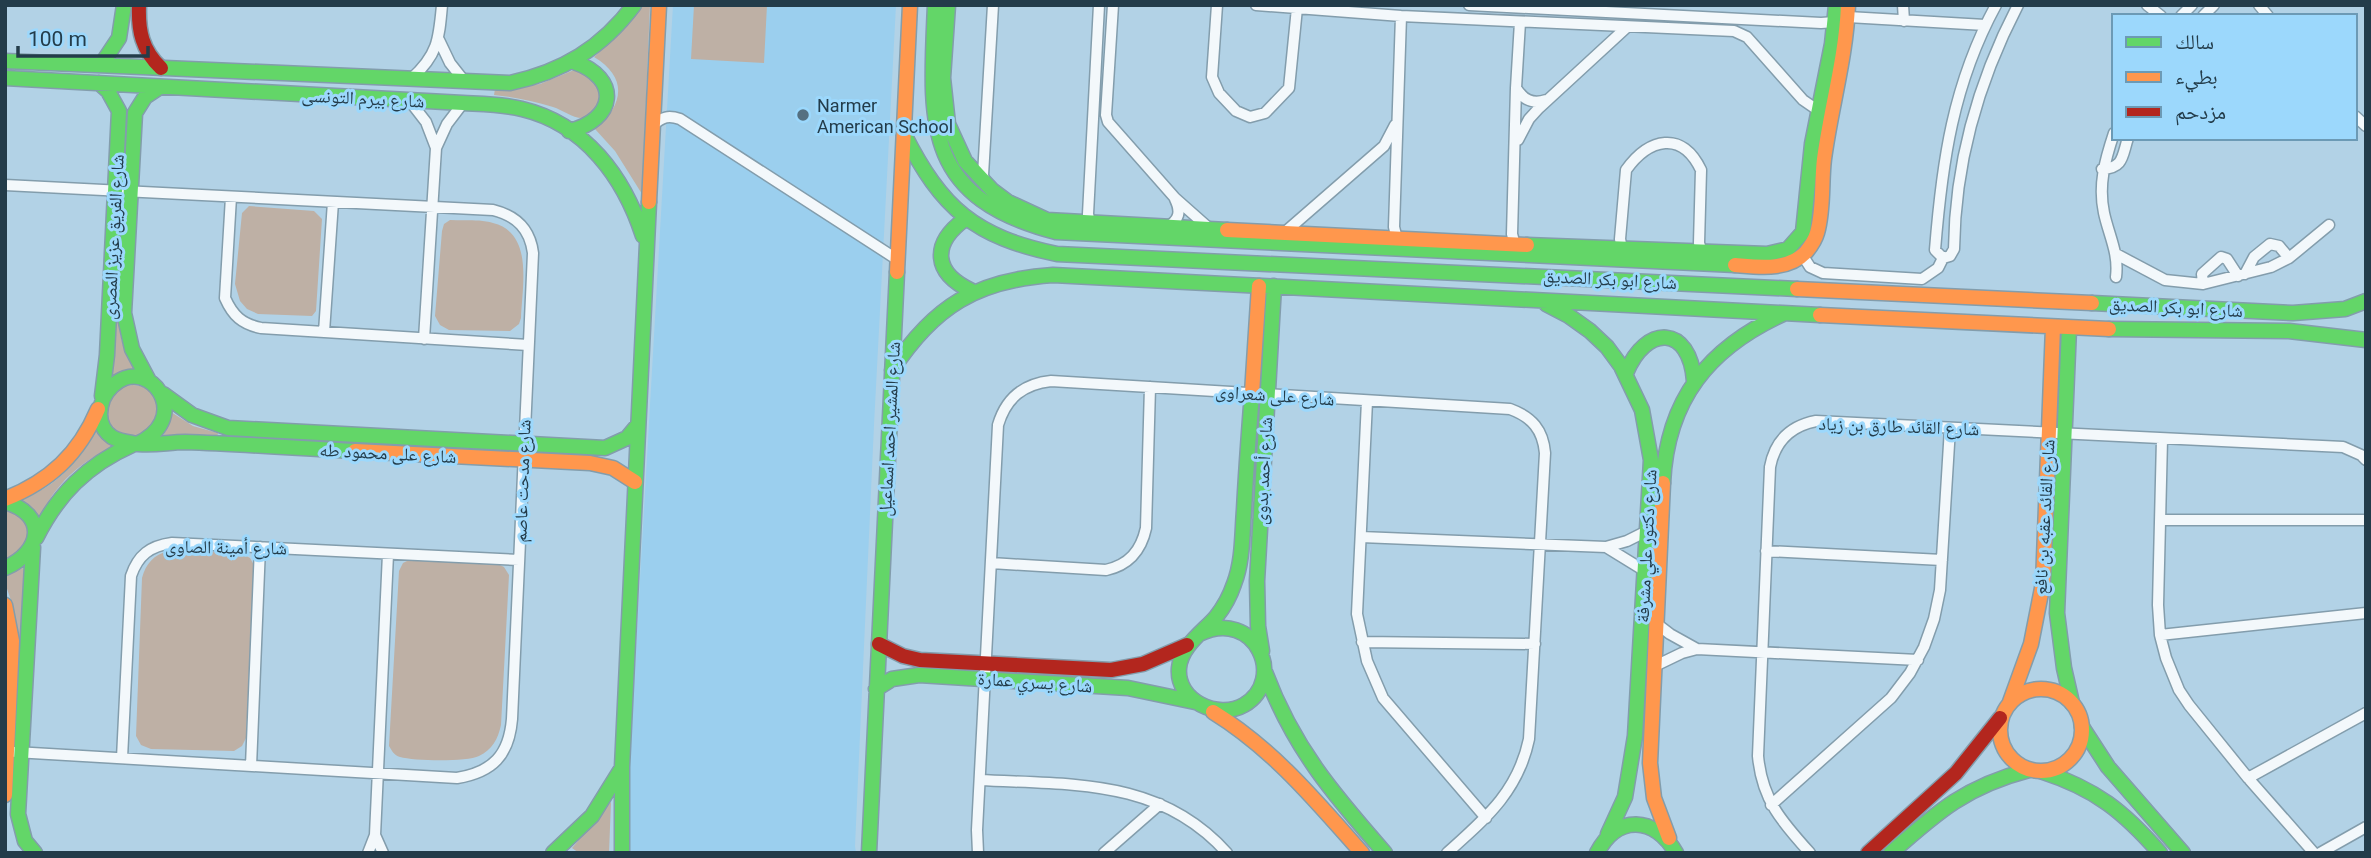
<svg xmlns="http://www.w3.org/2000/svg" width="2371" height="858" font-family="Roboto,'Noto Naskh Arabic',sans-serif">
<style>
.built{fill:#9bcfee}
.green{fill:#beb0a5}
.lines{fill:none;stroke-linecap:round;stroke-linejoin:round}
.street-casing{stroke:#839dac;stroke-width:13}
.fast-casing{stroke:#839dac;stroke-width:17}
.slow-casing{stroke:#839dac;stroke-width:17}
.jam-casing{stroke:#839dac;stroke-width:17}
.street{stroke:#f3f8fb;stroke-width:10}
.fast{stroke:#63d668;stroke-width:14}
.slow{stroke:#ff974d;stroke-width:14}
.jam{stroke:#b3261e;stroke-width:14}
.poi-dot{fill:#557081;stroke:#9cd8fc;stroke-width:2.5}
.labels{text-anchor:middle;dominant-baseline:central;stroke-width:6;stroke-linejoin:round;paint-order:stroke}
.street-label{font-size:18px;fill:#233c4a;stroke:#9cd8fc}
.poi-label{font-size:18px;fill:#233c4a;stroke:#9cd8fc;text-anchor:start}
</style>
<rect width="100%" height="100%" fill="#b2d2e6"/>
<path class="built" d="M673,5H896L874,425L855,846L856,853H627L624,814L631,736Z"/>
<path class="green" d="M640,5H650L642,194L615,151L595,129C623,106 629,78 594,57L612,40Z
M694,5H767L764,63L691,59Z
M574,70L594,74L604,95C599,105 596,117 584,118C573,119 563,110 553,107C533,101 515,97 494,95L495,89L540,84Z
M249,206L314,211L322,219L316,311L312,316L258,314L247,309L240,301L235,284L242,213Z
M450,220C464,221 480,219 493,223C534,233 522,287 521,318L519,324L510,331L449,330L440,325L435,316L442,231L444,224Z
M118,298C118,325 120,350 136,372L108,380L113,299Z
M107 411a26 26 0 1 1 52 0a26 26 0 1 1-52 0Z
M171,412L193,426L218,433L217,438L163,436L168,426Z
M97,426L117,445C82,460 54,484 39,520L20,500C61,484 76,463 97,426Z
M6,509C37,518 37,556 5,559Z
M168,551L239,552L250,558L254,565L246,738L242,746L234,751L151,749L141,745L136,736L142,578C146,563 154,555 168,551Z
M411,559L496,563L504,567L509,575L501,725C498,739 492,750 479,756C467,762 414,761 400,757C394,755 392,751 389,746L399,571L403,563Z
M27,567L16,743L15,744L18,637L13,606L5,583V573Z
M611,802L609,853H579L572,848Z"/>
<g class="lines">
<defs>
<path id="street" d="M1113,5L1106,115L1108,122L1175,198L1210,229
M1217,5L1212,77L1219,93L1236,111L1250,117L1265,113L1289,88L1297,8
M1256,5L1401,16L1734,31L1747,37L1803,100L1819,111
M1469,5L1821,23L1835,22
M1903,5L1904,21
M2147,5L2161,16
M2259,5L2268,16
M2181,16L2192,5
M2203,16L2214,5
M1848,17L1985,25
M439,40L450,63L465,82
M411,79C438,55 439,39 442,5
M1516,88C1523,99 1532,105 1546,100
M409,100L426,122L436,148
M2355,116L2366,126
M653,125C663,117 668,115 680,119L898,260
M2114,133C2105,160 2098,185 2104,213C2109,236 2119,253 2116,277
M1518,140L1529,119L1539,108L1627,27
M2102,169C2124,168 2122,156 2128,138
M985,184L983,175L993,5
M5,185L493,210C517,216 530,229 533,253L512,719C509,755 493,772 457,778L15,752
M231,197L225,298C233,316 242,324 261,328L528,345
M1090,223L1088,214L1099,5
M1166,227C1180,221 1181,211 1175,199
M1284,233L1384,146L1395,125
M1397,239L1394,227L1401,16
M1515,245L1512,234L1516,88L1520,22
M1622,249L1620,239L1626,170C1649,138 1682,130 1701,170L1699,243L1702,252
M2116,254L2165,280L2203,284L2271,267L2289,258L2329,225
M1803,256L1810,267L1823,273L1922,279L1938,268L1943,258L1950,256L1954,249C1955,162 1978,82 2018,5
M1943,258L1935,250C1942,162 1953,84 1996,5
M2245,274L2254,257L2270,244L2279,246L2289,258
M2203,284L2202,274L2221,257L2227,259L2238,276
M324,332L333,202
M424,339L436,148L447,124L463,103
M1367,401L1357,614L1367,661L1383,698L1486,818
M2162,439L2158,605L2160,635L2166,658L2179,690L2189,705L2248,778L2314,853
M2160,520H2366
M1361,537L1606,547L1627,541L1647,531
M1606,547L1645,571
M1766,551L1942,560
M991,563L1106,570C1129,565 1141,551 1146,528L1150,387
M1657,624L1670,634L1697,649
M2160,635L2366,613
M1362,642L1535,644
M1655,666L1682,653L1697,649L1918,660
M122,758L131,576C138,555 150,546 172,543L519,560
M251,766L260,547
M2248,778L2366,713
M980,780C1072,785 1160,778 1227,853
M1771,805L1891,698L1910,673L1924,647L1934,619L1940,590L1950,428
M375,835L383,853
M368,853L375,835L388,554
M978,853L977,830L998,425C1006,398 1023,384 1051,381L1510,409C1532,417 1543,430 1545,453L1529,739C1518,792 1485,819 1447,853
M1104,853L1160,804
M1810,853C1782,822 1762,800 1758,756L1770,467C1775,441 1790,426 1816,421L2343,447L2361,455L2366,460
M2320,853L2366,827"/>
<path id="fast" d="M935,5C930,122 921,197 1056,232L1735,265
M948,5L943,78L948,124L965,161L992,190L1008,202L1047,220L1227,230
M5,61L510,83C562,72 602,48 634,5
M101,65L119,38L124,5
M5,78L463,103C483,104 503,104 522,109C585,124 624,177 643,236
M99,83L108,91L119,111L107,355L102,396
M569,131C616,120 621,78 574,62
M904,134C942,209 975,237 1057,254L1797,289
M965,219C931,244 933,273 972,291
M1527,245L1767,254L1788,249L1803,232L1812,144L1832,44L1836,5
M2092,303L2293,313L2345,309L2366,301
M1546,304L1569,316L1590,331L1607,347L1621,366L1642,410L1651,460L1635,736L1625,797L1608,834
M2069,328L2057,613L2064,668L2072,703
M2109,329L2289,331L2366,340
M892,370C934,306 977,280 1053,275L1820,315
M1626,373C1646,324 1690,325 1694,381
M149,381L132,349L124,313L135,113L145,97L160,87
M163,394L192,415L228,428L605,448L627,438L637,426
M137,444C189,420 157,367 125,378C116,381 107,390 103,399C98,413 99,428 112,437C117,440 126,442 132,443C149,447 168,442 185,442C242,444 298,448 355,451
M1663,483C1667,399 1709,348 1783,314
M5,502C48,514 42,552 5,568
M36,538C58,494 87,465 132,445
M33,547L18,814L25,841L35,853
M1199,634C1256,607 1287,680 1244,705C1218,720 1176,701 1179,668C1181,646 1203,632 1216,617C1224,607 1230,596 1234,584C1243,561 1242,535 1244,510C1246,471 1249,432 1252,393
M1262,651L1258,626L1257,581L1274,286
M1265,672C1293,747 1333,794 1385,853
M876,689L892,679L919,675L1128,688L1195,702
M2082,727L2108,767L2183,853
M2043,772C2096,789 2124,812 2160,853
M553,853L592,816L620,771
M622,853V767L649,202
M869,853L897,272
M1597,853C1617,814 1655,816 1676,853
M1891,853C1938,811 1967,786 2029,770"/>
<path id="slow" d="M649,202L659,5
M1227,230L1527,245
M1735,265C1760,267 1788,271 1806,252C1811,246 1815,240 1817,233C1824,209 1821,183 1824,159C1831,107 1846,57 1848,5
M897,272L910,5
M1797,289L2092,303
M1820,315L2109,329
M1252,393L1259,286
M355,451L590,463L613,468L635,482
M1663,483L1650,763L1654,798L1669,838
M5,499C50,481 79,454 98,409
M5,605L12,641L5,795
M2000 730a41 41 0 1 1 82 0a41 41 0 1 1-82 0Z
M2010,702L2031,644L2043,583L2053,327
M1213,712C1273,749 1316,801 1362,853"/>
<path id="jam" d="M139,5C138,31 142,50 161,68
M879,644L903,656L920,660L1111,670L1143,664L1187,645
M1868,853L1956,773L2000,718"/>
</defs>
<use href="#street" class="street-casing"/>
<use href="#fast" class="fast-casing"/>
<use href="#slow" class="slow-casing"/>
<use href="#jam" class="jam-casing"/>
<use href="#street" class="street"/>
<use href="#fast" class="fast"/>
<use href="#slow" class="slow"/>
<use href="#jam" class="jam"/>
</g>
<circle class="poi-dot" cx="803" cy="115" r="7"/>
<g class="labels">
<g class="street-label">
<text transform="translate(363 98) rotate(3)">شارع بيرم التونسى</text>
<text transform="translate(113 237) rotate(-87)">شارع الفريق عزيز المصرى</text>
<text transform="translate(1610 279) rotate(3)">شارع ابو بكر الصديق</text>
<text transform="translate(2176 307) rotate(3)">شارع ابو بكر الصديق</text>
<text transform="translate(1275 395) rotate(4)">شارع على شعراوى</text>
<text transform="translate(1899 426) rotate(2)">شارع القائد طارق بن زياد</text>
<text transform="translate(889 429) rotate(-87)">شارع المشير احمد اسماعيل</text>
<text transform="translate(388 453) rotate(3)">شارع على محمود طه</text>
<text transform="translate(1263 471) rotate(-87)">شارع أحمد بدوى</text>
<text transform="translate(522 481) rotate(-88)">شارع مدحت عاصم</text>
<text transform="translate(2044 517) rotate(-87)">شارع القائد عقبه بن نافع</text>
<text transform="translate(1646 546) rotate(-87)">شارع دكتور علي مشرفة</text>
<text transform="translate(226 547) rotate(1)">شارع أمينة الصاوى</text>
<text transform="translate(1035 682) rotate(4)">شارع يسري عمارة</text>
</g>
<g class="poi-label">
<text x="817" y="105">Narmer<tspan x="817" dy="21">American School</tspan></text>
</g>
</g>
<rect width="2371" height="858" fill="none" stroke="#233c4a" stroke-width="14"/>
<rect x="2112" y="14" width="245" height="126" fill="#9cd8fc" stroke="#6c9ab5" stroke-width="2"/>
<rect x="2126" y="37" width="35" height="10" fill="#63d668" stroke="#6c9ab5" stroke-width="2"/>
<text x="2175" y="49" font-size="21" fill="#233c4a">سالك</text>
<rect x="2126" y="72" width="35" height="10" fill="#ff974d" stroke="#6c9ab5" stroke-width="2"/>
<text x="2175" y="84" font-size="21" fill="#233c4a">بطيء</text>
<rect x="2126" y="107" width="35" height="10" fill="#b3261e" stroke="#6c9ab5" stroke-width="2"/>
<text x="2175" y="119" font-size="21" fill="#233c4a">مزدحم</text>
<path d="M18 46v10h130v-10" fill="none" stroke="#233c4a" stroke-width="3.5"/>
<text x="28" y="46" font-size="21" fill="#233c4a" stroke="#9cd8fc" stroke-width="5" paint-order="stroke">100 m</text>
</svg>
